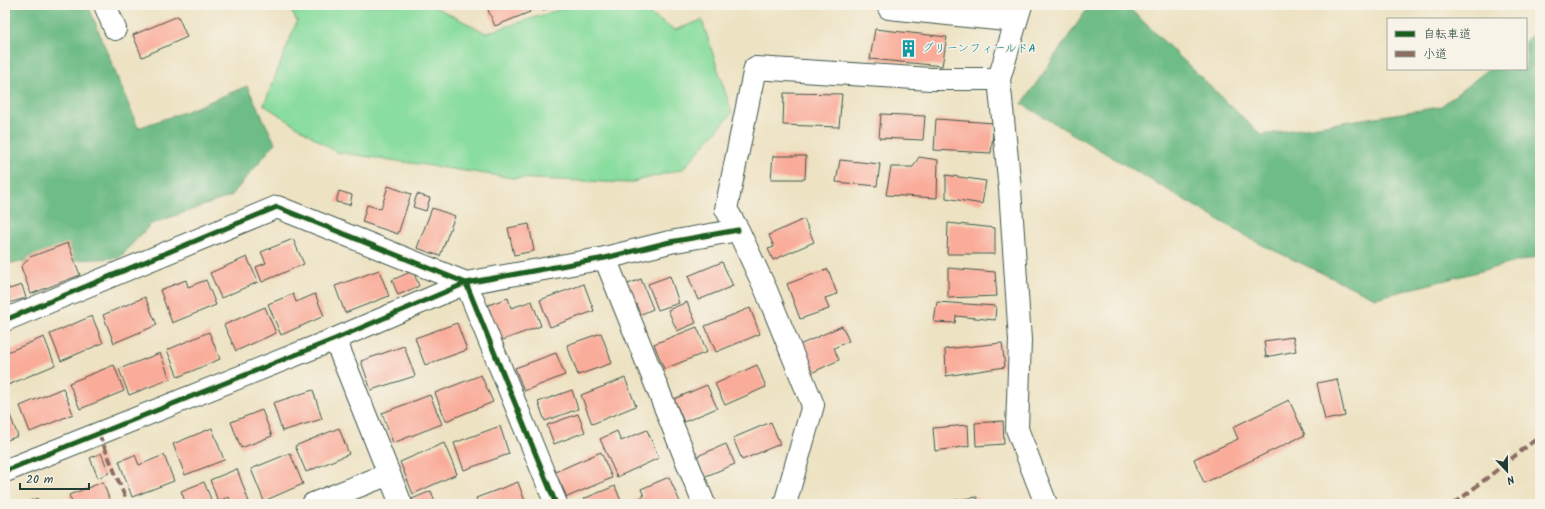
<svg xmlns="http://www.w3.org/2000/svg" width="1545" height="509" font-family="Kalam,'Klee One',sans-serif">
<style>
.green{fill:#89dd9f;stroke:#548d6a}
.forest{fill:#6ebc86;stroke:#467c5d}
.building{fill:#faac9a}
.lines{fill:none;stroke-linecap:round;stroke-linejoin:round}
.street-casing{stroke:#3e5649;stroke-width:24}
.street{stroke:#fff;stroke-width:22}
.quiet{stroke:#8d6e63;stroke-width:4;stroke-dasharray:8 4;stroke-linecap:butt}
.cycleway-casing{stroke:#f7f3e8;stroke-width:8}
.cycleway{stroke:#1b5e20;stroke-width:5}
.labels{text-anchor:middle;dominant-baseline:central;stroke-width:3;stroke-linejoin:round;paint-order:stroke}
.culture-label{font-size:12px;fill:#0d838f;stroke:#f7f3e8;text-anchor:start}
</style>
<rect width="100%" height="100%" fill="#f7f3e8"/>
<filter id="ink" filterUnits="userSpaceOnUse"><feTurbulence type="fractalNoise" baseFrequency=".025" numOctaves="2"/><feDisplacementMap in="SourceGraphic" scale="8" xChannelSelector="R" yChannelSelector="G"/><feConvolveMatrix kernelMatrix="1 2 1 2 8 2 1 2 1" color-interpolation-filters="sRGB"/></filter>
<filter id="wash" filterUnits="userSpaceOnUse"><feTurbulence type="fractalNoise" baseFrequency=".012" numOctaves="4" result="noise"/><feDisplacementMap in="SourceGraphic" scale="16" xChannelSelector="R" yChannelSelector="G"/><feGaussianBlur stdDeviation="0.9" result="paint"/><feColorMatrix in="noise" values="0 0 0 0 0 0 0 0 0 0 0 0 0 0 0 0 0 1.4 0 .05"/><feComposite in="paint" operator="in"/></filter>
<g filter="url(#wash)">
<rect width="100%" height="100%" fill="#ede2c2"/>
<path class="green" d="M288,5H433V6L486,33L574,5H635L675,30L702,20L732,113L683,169L629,183L513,178L336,152L264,105L297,21Z"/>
<path class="forest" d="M5,5H88L138,128L187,111L247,86L275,143L231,196L151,224L119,258L5,263Z
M1090,5H1126L1261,135L1440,107L1489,69H1526V40L1540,29V256L1375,298L1256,242L1022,104Z"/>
<g id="blocks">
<path class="building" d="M486,5H527L530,12L495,26Z
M541,5H555L543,10Z
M178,16L187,37L142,57L133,35Z
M875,29L947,37L942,66L870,59Z
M784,93L842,94L839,127L783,125Z
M881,114L925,116L923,140L879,138Z
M936,119L994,123L991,153L934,150Z
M773,156H806L805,179H771Z
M919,157L938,160L937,198L886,195L891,167H913Z
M840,160L880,164L877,186L836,182Z
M946,175L986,181L982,204L946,198Z
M388,186L411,194L398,234L362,222L367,205L381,209Z
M339,191L352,195L350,205L336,202Z
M417,194L430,198L426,211L413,207Z
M432,208L455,216L440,256L417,248Z
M804,219L814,242L773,260L768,249L774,247L769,235Z
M948,223L995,228V254H947Z
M529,224L534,251L514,255L508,228Z
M293,239L304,264L262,282L256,267L266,263L261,252Z
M68,243L80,275L31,294L21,267L30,257Z
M247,257L258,282L221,298L210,273Z
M722,262L733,286L698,300L688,276Z
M948,268L995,272L997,296L948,298Z
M828,269L837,294L825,298L829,309L800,319L787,284Z
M379,270L389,296L345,313L335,286Z
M413,271L419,286L398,295L392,280Z
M670,276L679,303L658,310L648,284Z
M5,277L9,289L22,285L26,298L5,304Z
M641,279L653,309L635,317L623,286Z
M186,280L188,287L206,280L216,305L172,323L160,290Z
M584,284L594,311L550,327L540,300Z
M293,294L296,302L315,294L324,316L281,335L268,304Z
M145,297L157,325L114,343L103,315Z
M508,298L511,308L532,301L541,326L500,341L488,305Z
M687,302L696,323L677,331L668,310Z
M937,302L996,306L995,320L956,316L955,323L934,322Z
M265,307L276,333L236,351L224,325Z
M750,308L760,334L716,352L705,326Z
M92,316L103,343L61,361L50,334Z
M457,323L467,350L425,365L415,338Z
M842,326L849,341L834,348L839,360L807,375L795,347Z
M697,327L707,352L664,369L654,344Z
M209,332L220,359L178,377L167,350Z
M601,333L612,363L578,375L567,345Z
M44,337L55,365L8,385L5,376V353Z
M1293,337L1296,351L1266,357L1264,341Z
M1002,343L1005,367L946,376L945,349Z
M404,346L415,376L371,390L361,361Z
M160,353L170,379L129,395L119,369Z
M556,353L565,375L524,391L515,368Z
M114,365L124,391L80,409L69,383Z
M757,365L766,387L725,405L715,384Z
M481,375L493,402L446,421L435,393Z
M625,378L636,406L592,424L581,395Z
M1337,379L1345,416L1325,420L1317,383Z
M707,385L717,408L684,422L674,399Z
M63,388L73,414L30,432L20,406Z
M313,390L322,419L282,431L273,403Z
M572,390L578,409L545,421L538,402Z
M430,395L442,424L393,443L382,413Z
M1289,400L1305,435L1204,483L1194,459L1238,439L1233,427Z
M8,410L18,436L5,441V411Z
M262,410L272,436L241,448L231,422Z
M578,414L585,432L554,444L547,425Z
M1003,421L1004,444L976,446L975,423Z
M771,422L780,444L742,460L733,438Z
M968,425L969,446L935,451L933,428Z
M500,426L509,454L464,470L454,443Z
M212,428L224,460L185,475L173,444Z
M339,428L349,454L306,472L295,446Z
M647,430L659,458L617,477L600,439L617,431L621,441Z
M444,443L457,474L413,494L400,462Z
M726,444L735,464L701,478L693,458Z
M601,452L612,478L567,497L555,472Z
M101,453L109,473L98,478L90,458Z
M290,453L303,484L264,501L251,469Z
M135,455L139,465L164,455L174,481L132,497L119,461Z
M237,469L249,502L243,504H232L229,497L218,501L210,480Z
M669,477L681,504H630L629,503L644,496L641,489Z
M103,482L111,504H73L69,495Z
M204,482L211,499L205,502L206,504H186L181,491Z
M518,482L526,504H478L476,498Z
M615,486L622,504H585L583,499Z
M431,491L436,504H414L412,499Z
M977,497L978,504H935V503Z
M37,498L39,504H23Z"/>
</g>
</g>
<g filter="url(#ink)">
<use href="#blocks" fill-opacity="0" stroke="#3e5649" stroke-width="1"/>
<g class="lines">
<defs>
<path id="street" d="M105,5L115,29
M1021,5L999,79L1010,189L1020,340L1017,429L1046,504
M889,8L1016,21
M605,258L704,504
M5,320L277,207L466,283L556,504
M335,339L401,504
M5,471L335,339L466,283L605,258L670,242L738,230
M313,504L389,474
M785,504L813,405L766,290L738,230L726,209L755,68L931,79H999"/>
</defs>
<use href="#street" class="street-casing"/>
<use href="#street" class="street"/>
<path class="quiet" d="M99,434L128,504
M1454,504L1540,436"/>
<defs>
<path id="cycleway" d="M5,320L277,207L466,283L556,504
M5,471L335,339L466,283L605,258L670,242L738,230"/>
</defs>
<use href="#cycleway" class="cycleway-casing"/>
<use href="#cycleway" class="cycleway"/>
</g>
</g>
<defs>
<symbol id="building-bare" viewBox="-9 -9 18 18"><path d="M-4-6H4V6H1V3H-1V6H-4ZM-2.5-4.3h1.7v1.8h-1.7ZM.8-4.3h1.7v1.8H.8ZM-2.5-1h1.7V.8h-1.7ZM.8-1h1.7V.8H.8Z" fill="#0f9aa8" stroke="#f7f3e8" stroke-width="2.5" paint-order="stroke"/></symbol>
</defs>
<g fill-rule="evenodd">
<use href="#building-bare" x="896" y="36" width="25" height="25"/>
</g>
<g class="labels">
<g class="culture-label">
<text x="922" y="48">グリーンフィールドA</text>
</g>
</g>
<rect width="1545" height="509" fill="none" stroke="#f7f3e8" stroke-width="20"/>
<rect x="1387" y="18" width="140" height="52" fill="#f7f3e8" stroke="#a1aaa0"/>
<rect x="1395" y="31" width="20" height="6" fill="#1b5e20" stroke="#a1aaa0"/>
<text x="1423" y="38" font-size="12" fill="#1f3d34">自転車道</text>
<rect x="1395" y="51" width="20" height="6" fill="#8d6e63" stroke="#a1aaa0"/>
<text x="1423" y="58" font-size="12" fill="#1f3d34">小道</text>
<g transform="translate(1507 471) rotate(158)" stroke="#f7f3e8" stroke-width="3" paint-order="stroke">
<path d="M0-3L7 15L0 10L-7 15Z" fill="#1f3d34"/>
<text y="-6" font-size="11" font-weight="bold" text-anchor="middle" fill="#1f3d34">N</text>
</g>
<path d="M20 483v6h69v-6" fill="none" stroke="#1f3d34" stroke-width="2"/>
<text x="26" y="483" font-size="12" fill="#1f3d34" stroke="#f7f3e8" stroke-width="3" paint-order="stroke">20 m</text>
</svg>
